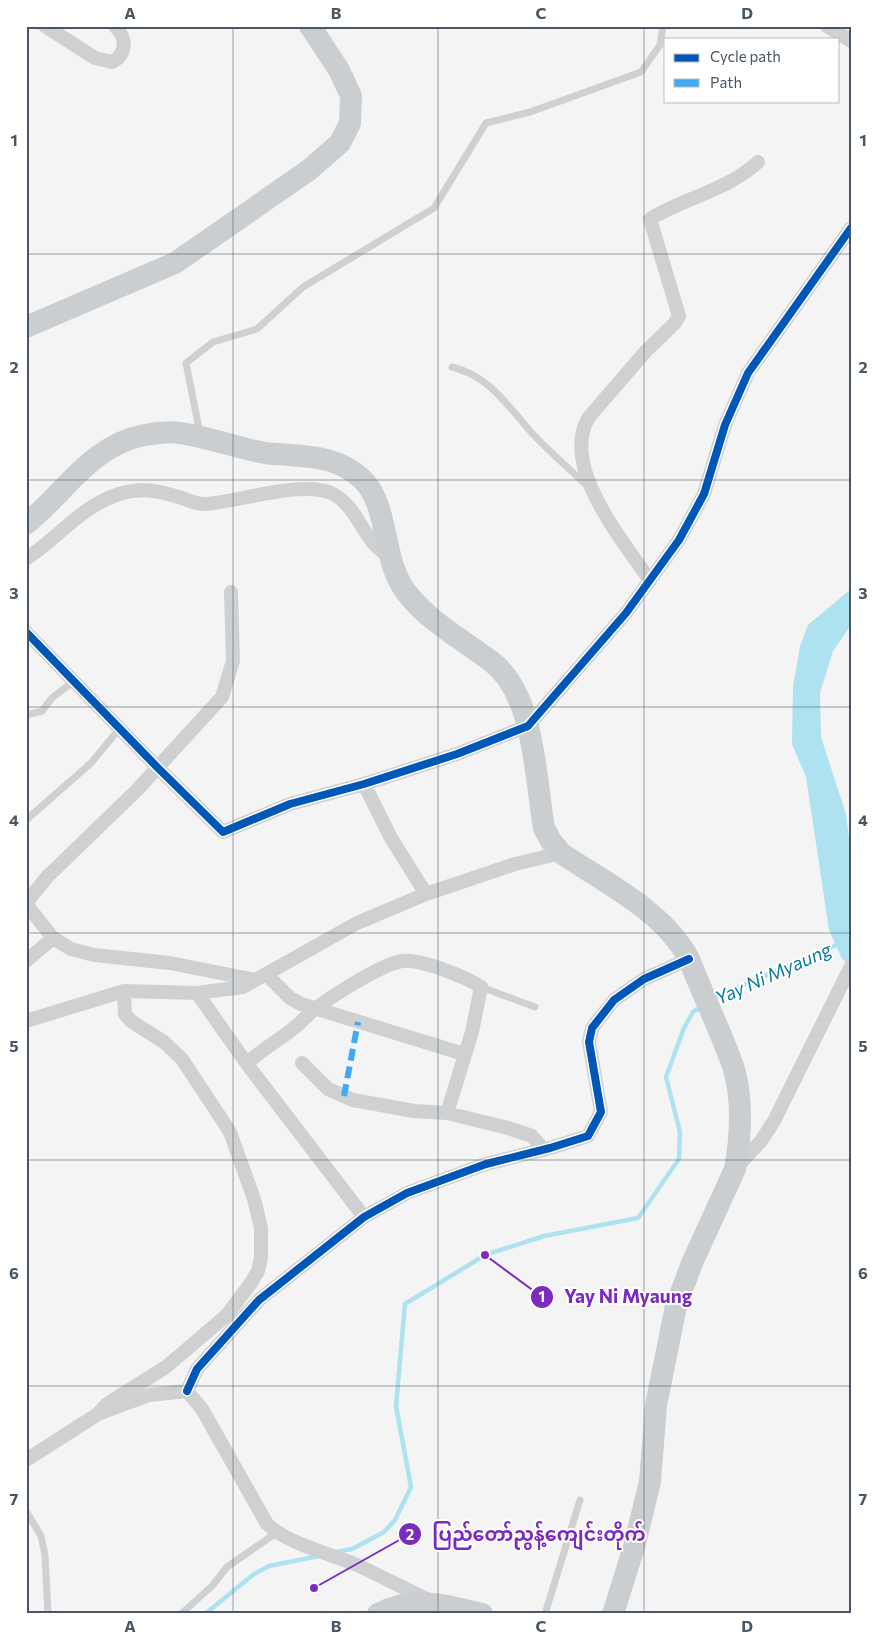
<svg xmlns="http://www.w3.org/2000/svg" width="877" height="1640" font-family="Commissioner,'Noto Sans Myanmar',sans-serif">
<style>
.water{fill:#aee2f0}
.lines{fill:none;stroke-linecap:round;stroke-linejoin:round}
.stream{stroke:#aee2f0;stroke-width:4.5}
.lane{stroke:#ced0d2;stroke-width:7}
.street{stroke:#ced0d2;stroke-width:14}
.primary{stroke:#caced1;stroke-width:22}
.quiet{stroke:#3fa9f5;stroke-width:6;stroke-dasharray:12 6;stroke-linecap:butt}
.cycleway-casing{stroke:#fff;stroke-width:11}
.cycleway{stroke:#0057b8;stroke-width:8}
.grid{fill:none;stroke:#4a5661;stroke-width:1;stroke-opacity:0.55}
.labels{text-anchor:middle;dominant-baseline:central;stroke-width:4;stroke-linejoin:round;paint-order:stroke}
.water-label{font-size:19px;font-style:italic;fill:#0c7c9b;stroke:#fff}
.leader{fill:none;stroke:#7b2cbf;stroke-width:2}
.callout-dot{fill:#7b2cbf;stroke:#fff;stroke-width:2}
.mark-label{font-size:15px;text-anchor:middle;font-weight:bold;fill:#fff}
.callout-label{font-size:19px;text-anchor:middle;font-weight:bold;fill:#7b2cbf;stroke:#fff;stroke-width:4;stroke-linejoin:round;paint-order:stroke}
.neatline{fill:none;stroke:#4a5661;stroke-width:2}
.grid-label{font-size:16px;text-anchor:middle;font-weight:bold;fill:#4a5661}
</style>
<rect width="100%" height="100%" fill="#f4f4f4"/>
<path class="water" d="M851,589V625L833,651L820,693L821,737L846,814L851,854V965L842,959L829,930L806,777L792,744L793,687L800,646L808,625Z"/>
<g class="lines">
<path class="stream" d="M713,998L841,943
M336,1552L352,1549L384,1532L395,1520L411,1487L396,1406L405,1304L485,1255L544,1236L638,1218L679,1159L680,1132L666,1077L684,1028L693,1012L701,1007
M205,1614L254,1574L269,1566L319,1556"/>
<path class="lane" d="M452,367C489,376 507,405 531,432C548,451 569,468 587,486
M200,434L186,363L213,342L257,329L303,287L434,208L486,123L530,112L641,72L660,45L663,26
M26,715L42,711L52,698L74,681
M26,820L91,763L120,728
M481,987L535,1007
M26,1511L41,1536L45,1555L48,1614
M181,1614L212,1586L227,1567L276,1533
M545,1614L580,1500"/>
<path class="street" d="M45,26L95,58L112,62C127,54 127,38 115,26
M827,26L851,41
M26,559C58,538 80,507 119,494C142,487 160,491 182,498C189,501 197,504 204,504C239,502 300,480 331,493C353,503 360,528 375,545C379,549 384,553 389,557
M650,581C623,540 559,466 589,417L646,351L674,324L679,316L650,219C684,198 728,190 758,162
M26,632L157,767L223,832L290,804L364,784L457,754L528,726L626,613L679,540L704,494L725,425L748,373L851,228
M364,784L391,838L426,894
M26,903L47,877L137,790L222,697L233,661L231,592
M26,904L53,938L71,949L94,955L170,963L255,980
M26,961L53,938
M266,974L290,998L301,1004L464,1054
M197,993L247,1064L364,1217
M26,1021L124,991L197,993L243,987L357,923L426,894L515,864L561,853
M302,1063L328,1089L353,1100L414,1111L447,1113L508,1128L532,1136L544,1150
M247,1064C261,1049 279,1041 295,1027C302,1022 308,1014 315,1009C332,996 382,964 402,961C421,959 464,976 481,987L472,1032L447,1113
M736,1168L761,1141L774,1121L851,966
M187,1391L197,1369L259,1300L364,1217L407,1193L486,1164L550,1148L588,1136L601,1112L589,1042L592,1028L614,1000L644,979L689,959
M98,1414L107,1404L166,1367L227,1315L251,1283L258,1271L261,1258V1228L254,1199L230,1132L182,1059L164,1042L131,1021L125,1014L124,991
M26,1460L98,1414L149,1395L187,1391L202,1409L267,1524C288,1544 329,1553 357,1565C381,1576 405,1589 429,1600"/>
<path class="primary" d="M26,327L175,263L309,170L340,143L350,123L351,96L339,70L310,26
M26,524C66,492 91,445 145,435C156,433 168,431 180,433C209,437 236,448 265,453C299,457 335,453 362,479C390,506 381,559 406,592C430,623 462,639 492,662C535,695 535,777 544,828L551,841L561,853C605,883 664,911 689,959C703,995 720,1030 733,1066C743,1097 741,1137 735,1169L692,1263L676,1306L656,1405L650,1482L634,1547L613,1614
M378,1614C412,1595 447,1605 482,1614"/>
<path class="quiet" d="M344,1096L358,1022"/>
<defs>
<path id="cycleway" d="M26,632L157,767L223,832L290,804L364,784L457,754L528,726L626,613L679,540L704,494L725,425L748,373L851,228
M187,1391L197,1369L259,1300L364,1217L407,1193L486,1164L550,1148L588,1136L601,1112L589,1042L592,1028L614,1000L644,979L689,959"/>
</defs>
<use href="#cycleway" class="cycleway-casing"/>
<use href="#cycleway" class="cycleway"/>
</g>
<path class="grid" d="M233,26V1614M438,26V1614M644,26V1614M26,254H851M26,480H851M26,707H851M26,933H851M26,1160H851M26,1386H851"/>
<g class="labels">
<g class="water-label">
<text transform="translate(773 973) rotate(-24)">Yay Ni Myaung</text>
</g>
</g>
<path class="leader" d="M485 1255L542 1297M314 1588L410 1534"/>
<g class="callout-dot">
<circle cx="485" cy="1255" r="5"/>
<circle cx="314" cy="1588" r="5"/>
<circle cx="542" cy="1297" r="12"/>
<circle cx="410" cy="1534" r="12"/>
</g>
<g class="mark-label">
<text x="542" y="1302">1</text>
<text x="410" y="1540">2</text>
</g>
<g class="callout-label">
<text x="628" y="1303">Yay Ni Myaung</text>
<text x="539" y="1541">ပြည်‌‌တော်ညွန့်ကျေင်းတိုက်</text>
</g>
<rect width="877" height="1640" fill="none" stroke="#ffffff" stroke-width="55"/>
<rect x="664" y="38" width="175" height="65" fill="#ffffff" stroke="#b7bbc0"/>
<rect x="674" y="54" width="25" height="8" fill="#0057b8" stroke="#b7bbc0"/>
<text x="710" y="62" font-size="15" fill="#4a5661">Cycle path</text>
<rect x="674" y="79" width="25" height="8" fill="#3fa9f5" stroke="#b7bbc0"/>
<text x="710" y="88" font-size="15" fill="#4a5661">Path</text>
<rect x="28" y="28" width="822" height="1584" class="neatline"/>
<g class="grid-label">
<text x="130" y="19">A</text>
<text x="336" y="19">B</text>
<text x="541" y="19">C</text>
<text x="747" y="19">D</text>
<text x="14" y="146">1</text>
<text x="863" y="146">1</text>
<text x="14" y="373">2</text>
<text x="863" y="373">2</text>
<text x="14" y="599">3</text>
<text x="863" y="599">3</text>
<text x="14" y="826">4</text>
<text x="863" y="826">4</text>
<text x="14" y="1052">5</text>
<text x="863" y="1052">5</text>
<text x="14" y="1279">6</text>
<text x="863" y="1279">6</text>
<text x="14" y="1505">7</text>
<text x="863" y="1505">7</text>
<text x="130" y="1632">A</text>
<text x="336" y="1632">B</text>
<text x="541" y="1632">C</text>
<text x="747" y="1632">D</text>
</g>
</svg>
